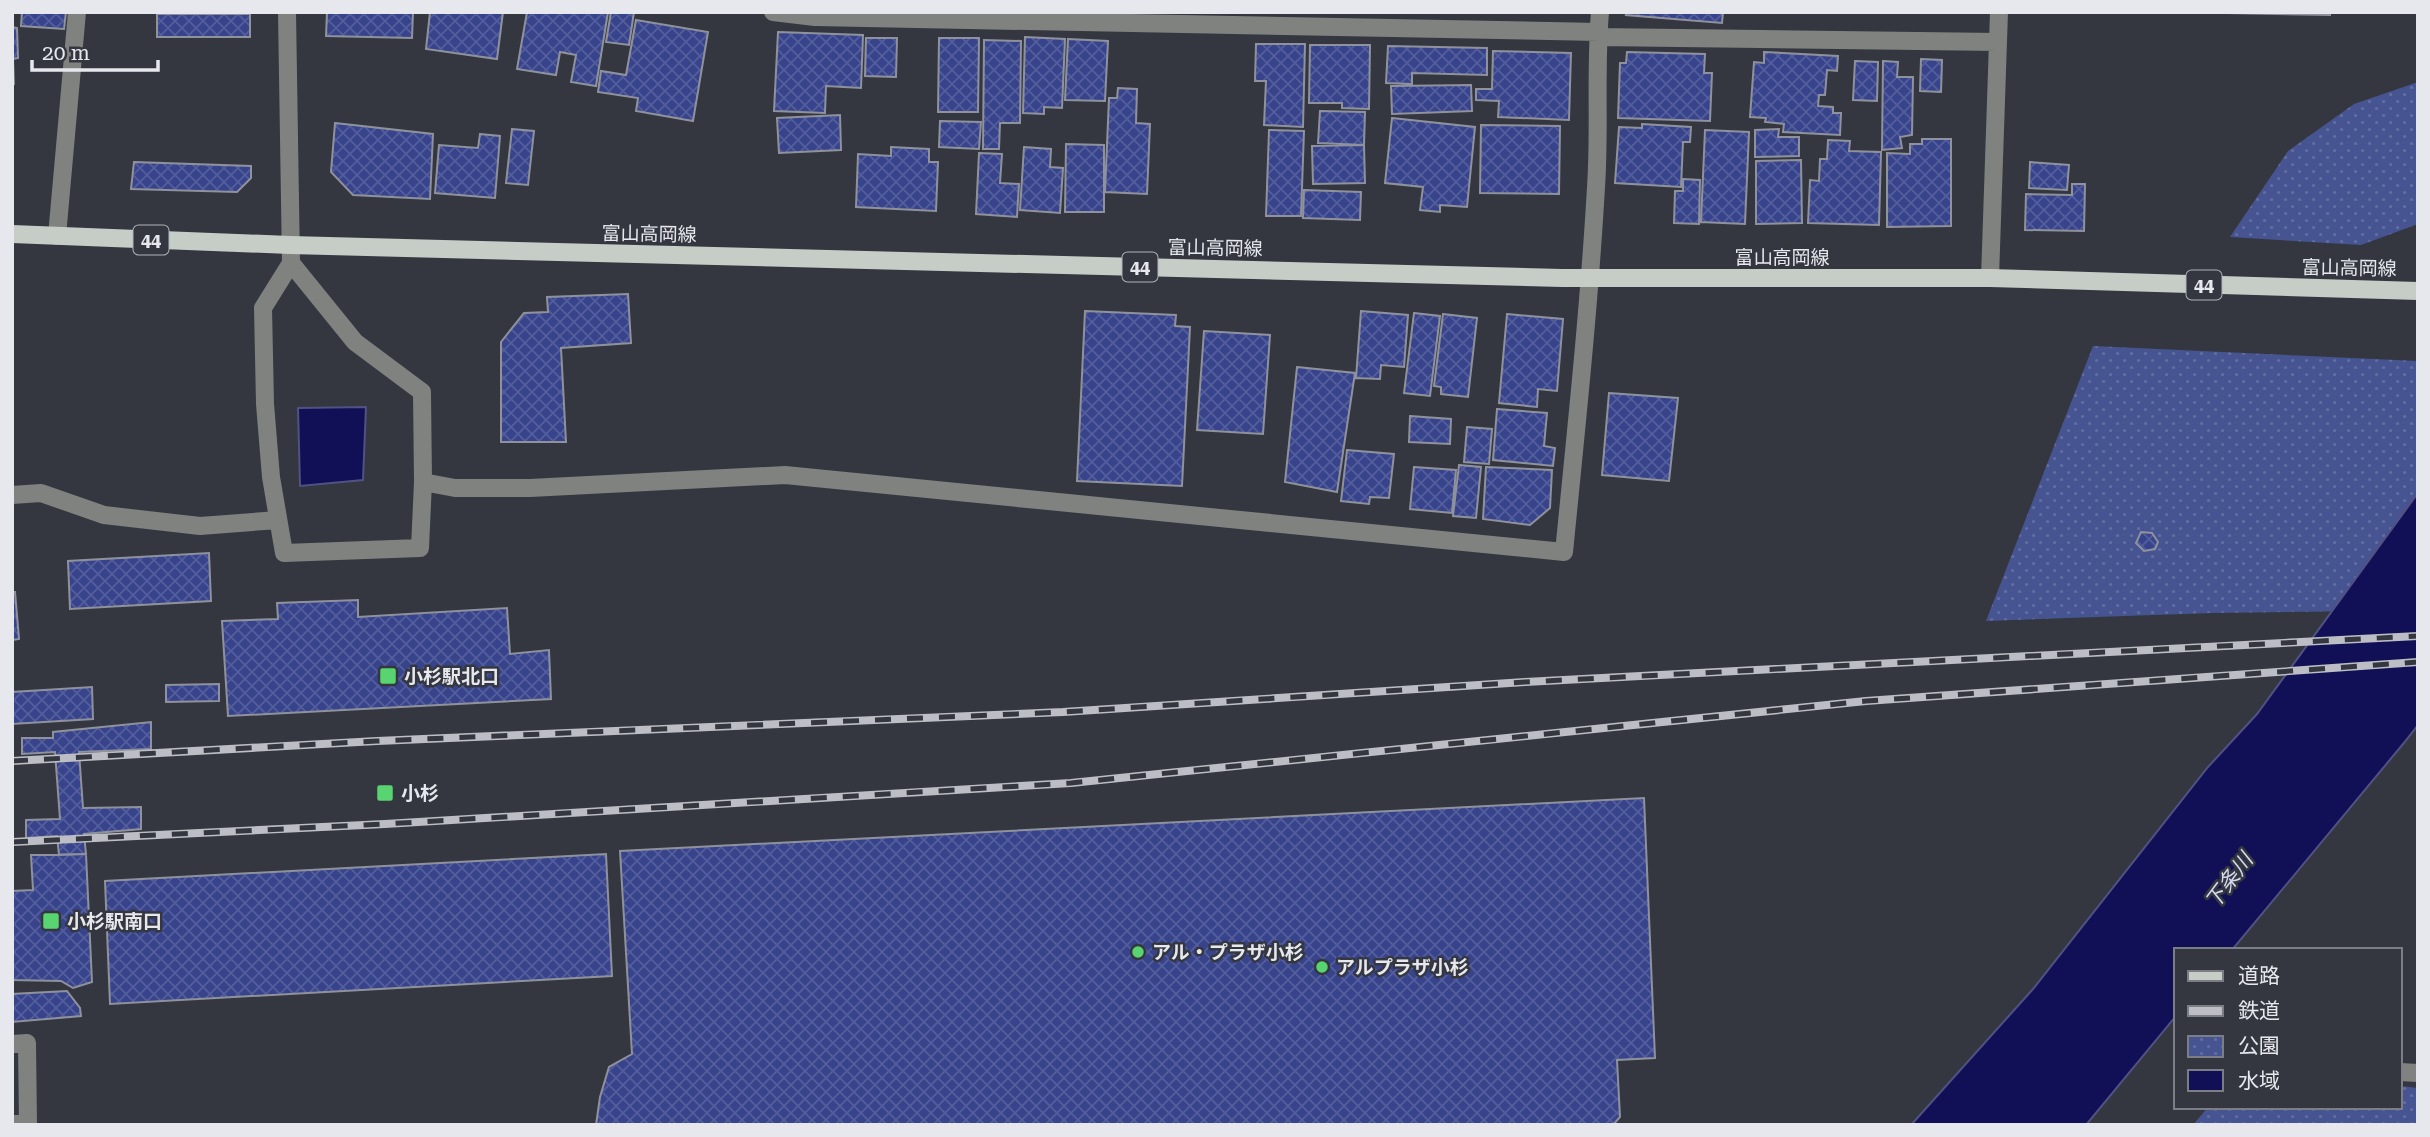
<svg xmlns="http://www.w3.org/2000/svg" width="2430" height="1137" font-family="'Roboto Serif','Noto Sans JP',serif">
<style>
.park{fill:url(#park-dots)}
.water{fill:#111056;stroke:#515184;stroke-width:2}
.building{fill:url(#building-cross-hatch);stroke:#8f929c;stroke-width:2}
.lines{fill:none;stroke-linecap:round;stroke-linejoin:round}
.minor{stroke:#7f827f;stroke-width:18}
.major{stroke:#c5cdc6;stroke-width:18}
.rail-casing{stroke:#bdbec5;stroke-width:8}
.rail{stroke:#34373f;stroke-width:5;stroke-dasharray:16;stroke-linecap:butt}
.poi-dot{fill:#58d570;stroke:#34373f;stroke-width:2.5}
.labels{text-anchor:middle;dominant-baseline:central;stroke-width:5;stroke-linejoin:round;paint-order:stroke}
.shield{fill:#34373f;stroke:#b1b3ba;stroke-width:2}
.shield-label{font-size:18px;font-weight:bold;fill:#e7e8ee}
.street-label{font-size:19px;fill:#e7e8ee;stroke:#34373f}
.poi-label{font-size:19px;font-weight:bold;fill:#e7e8ee;stroke:#34373f;text-anchor:start}
.water-label{font-size:21px;font-style:italic;fill:#d3d9ee;stroke:#34373f}
</style>
<defs>
<pattern id="park-dots" width="8" height="8" patternUnits="userSpaceOnUse" patternTransform="scale(1.75)"><rect width="8" height="8" fill="#475492"/><path d="M2 2h.1M6 6h.1" fill="none" stroke="#626da2" stroke-width="1.8" stroke-linecap="round"/></pattern>
<pattern id="building-cross-hatch" width="8" height="8" patternUnits="userSpaceOnUse" patternTransform="scale(1.75)"><rect width="8" height="8" fill="#37438b"/><path d="M0 0l8 8M0 8l8-8" fill="none" stroke="#545e9c"/></pattern>
</defs>
<rect width="100%" height="100%" fill="#34373f"/>
<path class="park" d="M2418,82V224L2361,245L2230,237L2288,151L2354,104Z
M2093,346L2418,361V543L2364,611L2211,613L1986,621Z
M2400,1086L2418,1088V1125H2193L2208,1107H2400Z"/>
<path class="water" d="M366,407L363,480L300,486L298,408Z
M2418,493V725L2403,744L2232,950H2176V1016L2086,1125H1911L2033,989L2208,767L2257,714Z"/>
<path class="building" d="M22,12H66L64,29L21,26Z
M327,12H413L412,38L326,36Z
M430,12H503L497,59L426,49Z
M527,12H608L596,86L571,82L576,55L560,52L556,75L517,69Z
M611,12H634L629,45L606,42Z
M1627,12H1723L1722,23L1626,15Z
M2176,12H2330V15Z
M157,14H250V37H157Z
M636,20L708,32L693,121L636,111L638,98L598,92L601,71L626,75Z
M12,27L17,28L18,58L13,59L14,84H12Z
M778,32L863,35L861,88L826,86L825,113L774,111Z
M1025,37L1065,39L1062,108L1044,107V114L1023,113Z
M866,38H897L896,77L865,76Z
M939,38H979L978,112H938Z
M1068,39L1108,41L1105,101L1065,100Z
M984,40L1021,41L1020,123H1000L999,149H983Z
M1256,44H1305L1303,127L1264,125L1266,81H1255Z
M1310,45H1370L1369,109L1342,108V103H1309Z
M1388,46L1487,48V75L1412,73V84L1386,83Z
M1493,51L1571,53L1569,120L1498,117L1499,101L1476,100V89H1492Z
M1627,52L1705,54L1704,73H1712L1710,121L1618,118L1620,63H1626Z
M1764,52L1838,56L1837,71L1827,70L1825,95H1819L1818,106L1833,107V113H1841L1840,135L1783,132L1784,124L1765,122L1766,118L1750,117L1754,62L1764,63Z
M1921,59L1942,60L1941,92L1920,91Z
M1855,61L1878,62L1877,101L1853,100Z
M1883,61L1898,62L1897,77H1913L1912,135L1900,137L1902,148L1882,150Z
M1471,85L1472,111L1392,114L1391,86Z
M1118,88L1137,89L1136,123L1150,124L1147,194L1105,192L1109,98H1117Z
M1320,111L1365,112L1364,145L1318,143Z
M840,115L841,150L779,153L777,118Z
M1392,118L1475,127L1467,207L1440,205V212L1420,210L1423,187L1385,183Z
M940,121L981,122L979,149L939,147Z
M335,123L433,134L430,199L353,195L331,172Z
M1642,124L1691,127L1690,142H1683L1681,187L1615,183L1619,127L1642,128Z
M1481,125L1560,126L1559,194L1480,193Z
M512,129L534,131L528,185L506,183Z
M1779,129L1778,137H1799V156L1755,157V130Z
M1269,130L1304,131L1301,216H1266Z
M1705,130L1749,132L1745,224L1701,222Z
M480,134L500,136L495,198L435,193L439,145L478,148Z
M1922,139H1951V226L1887,227V153L1910,154V144H1922Z
M1828,140L1850,141L1849,151L1881,152L1879,225L1808,223L1810,180L1819,181L1820,159H1827Z
M1066,144L1104,145V212H1065Z
M1364,145L1365,183L1313,184L1312,146Z
M891,147L929,149V162H938L936,211L856,207L858,154L891,156Z
M1024,147L1051,149L1050,167L1063,168L1060,213L1020,210Z
M979,153L1002,154L1000,183L1019,184L1017,217L976,214Z
M1801,160L1802,223L1756,224V161Z
M134,162L251,166V178L237,192L131,189Z
M2030,162L2069,165L2067,190L2029,188Z
M1683,179L1700,180L1699,224L1674,223L1675,191H1683Z
M2072,184H2085L2084,231L2025,230L2026,194L2072,195Z
M1304,190L1361,192L1360,220L1303,218Z
M628,294L631,343L561,348L566,442H501V342L524,313L548,312L547,297Z
M1085,311L1176,315L1175,326L1190,327L1182,486L1077,481Z
M1361,311L1408,315L1404,367L1381,365L1380,379L1356,378Z
M1414,313L1440,316L1430,396L1404,393Z
M1443,314L1477,318L1468,397L1441,394V387L1434,386Z
M1507,314L1563,319L1557,391L1538,389L1537,407L1499,403Z
M1204,331L1270,335L1263,434L1197,430Z
M1297,367L1355,373L1337,492L1285,482Z
M1609,393L1678,398L1669,481L1602,475Z
M1497,409L1547,413L1544,446L1555,448L1553,466L1493,460Z
M1410,416L1451,419L1450,444L1409,442Z
M1467,427L1492,429L1489,464L1464,462Z
M1347,450L1394,454L1389,498L1370,497L1369,504L1341,501Z
M1459,465L1481,467L1476,518L1453,516Z
M1414,467L1456,470L1452,513L1410,509Z
M1486,467L1552,470L1550,508L1530,525L1483,519Z
M2141,532L2152,533L2158,542L2155,549L2144,551L2136,543Z
M209,553L211,601L70,609L68,561Z
M12,592H15L19,639L12,640Z
M358,600V617L507,608L510,654L549,650L551,699L228,716L222,621L278,619L277,603Z
M219,684V701L166,702V685Z
M92,687L93,719L12,724V692Z
M151,722V749L79,752L83,808L141,807V829L84,834L86,854L59,855L57,836L26,838V820L60,819L55,752L22,754V738H53V732Z
M1644,798L1655,1058L1617,1060L1620,1117L1613,1125H596L600,1097L609,1067L632,1054L620,851Z
M86,854L92,982L73,988L61,981L12,980V891L33,890L31,855Z
M606,854L612,976L110,1004L105,881Z
M67,991L80,1008L81,1016L12,1022V994Z"/>
<g class="lines">
<path class="minor" d="M287,12L291,263L263,308L265,404L271,477L284,553L420,548L423,482L422,392L355,342L291,263
M773,12L815,17L1599,32
M1598,37L1998,42
M57,236L77,12
M1990,278L1999,12
M423,482L455,488H530L785,475L1564,552C1576,431 1589,309 1596,187C1600,129 1595,70 1600,12
M12,495L41,493L104,515L200,526L278,520
M12,1044L27,1043L28,1124H12
M2400,1072L2418,1073"/>
<path class="major" d="M12,234L290,245L1562,278H1990L2418,291"/>
<defs>
<path id="rail" d="M12,761L377,741L1063,712L1525,682L2418,636
M12,842L385,824L1071,783L1866,701L2418,662"/>
</defs>
<use href="#rail" class="rail-casing"/>
<use href="#rail" class="rail"/>
</g>
<g class="poi-dot">
<rect x="379" y="667" width="18" height="18" rx="3.5"/>
<rect x="376" y="784" width="18" height="18" rx="3.5"/>
<rect x="42" y="912" width="18" height="18" rx="3.5"/>
<circle cx="1138" cy="952" r="7"/>
<circle cx="1322" cy="967" r="7"/>
</g>
<g class="labels">
<g class="shield">
<rect x="133.5" y="225.5" width="35" height="29" rx="5"/>
<rect x="1122.5" y="252.5" width="35" height="29" rx="5"/>
<rect x="2186.5" y="270.5" width="35" height="29" rx="5"/>
</g>
<g class="shield-label">
<text x="151" y="240">44</text>
<text x="1140" y="267">44</text>
<text x="2204" y="285">44</text>
</g>
<g class="street-label">
<text transform="translate(649 234) rotate(1)">富山高岡線</text>
<text transform="translate(1215 248) rotate(1)">富山高岡線</text>
<text x="1782" y="257">富山高岡線</text>
<text transform="translate(2349 268) rotate(1)">富山高岡線</text>
</g>
<g class="poi-label">
<text x="404" y="676">小杉駅北口</text>
<text x="401" y="793">小杉</text>
<text x="67" y="921">小杉駅南口</text>
<text x="1152" y="952">アル・プラザ小杉</text>
<text x="1336" y="967">アルプラザ小杉</text>
</g>
<g class="water-label">
<text transform="translate(2229 881) rotate(-53)">下条川</text>
</g>
</g>
<rect width="2430" height="1137" fill="none" stroke="#e7e8ee" stroke-width="28"/>
<rect x="2174" y="948" width="228" height="161" fill="#34373f" stroke="#7c7e85" stroke-width="2"/>
<rect x="2188" y="971" width="35" height="10" fill="#c5cdc6" stroke="#7c7e85" stroke-width="2"/>
<text x="2238" y="983" font-size="21" fill="#e7e8ee">道路</text>
<rect x="2188" y="1006" width="35" height="10" fill="#bdbec5" stroke="#7c7e85" stroke-width="2"/>
<text x="2238" y="1018" font-size="21" fill="#e7e8ee">鉄道</text>
<rect x="2188" y="1036" width="35" height="21" fill="url(#park-dots)" stroke="#7c7e85" stroke-width="2"/>
<text x="2238" y="1053" font-size="21" fill="#e7e8ee">公園</text>
<rect x="2188" y="1070" width="35" height="21" fill="#111056" stroke="#7c7e85" stroke-width="2"/>
<text x="2238" y="1088" font-size="21" fill="#e7e8ee">水域</text>
<path d="M32 60v10h126v-10" fill="none" stroke="#e7e8ee" stroke-width="3.5"/>
<text x="42" y="60" font-size="21" fill="#e7e8ee" stroke="#34373f" stroke-width="5" paint-order="stroke">20 m</text>
</svg>
